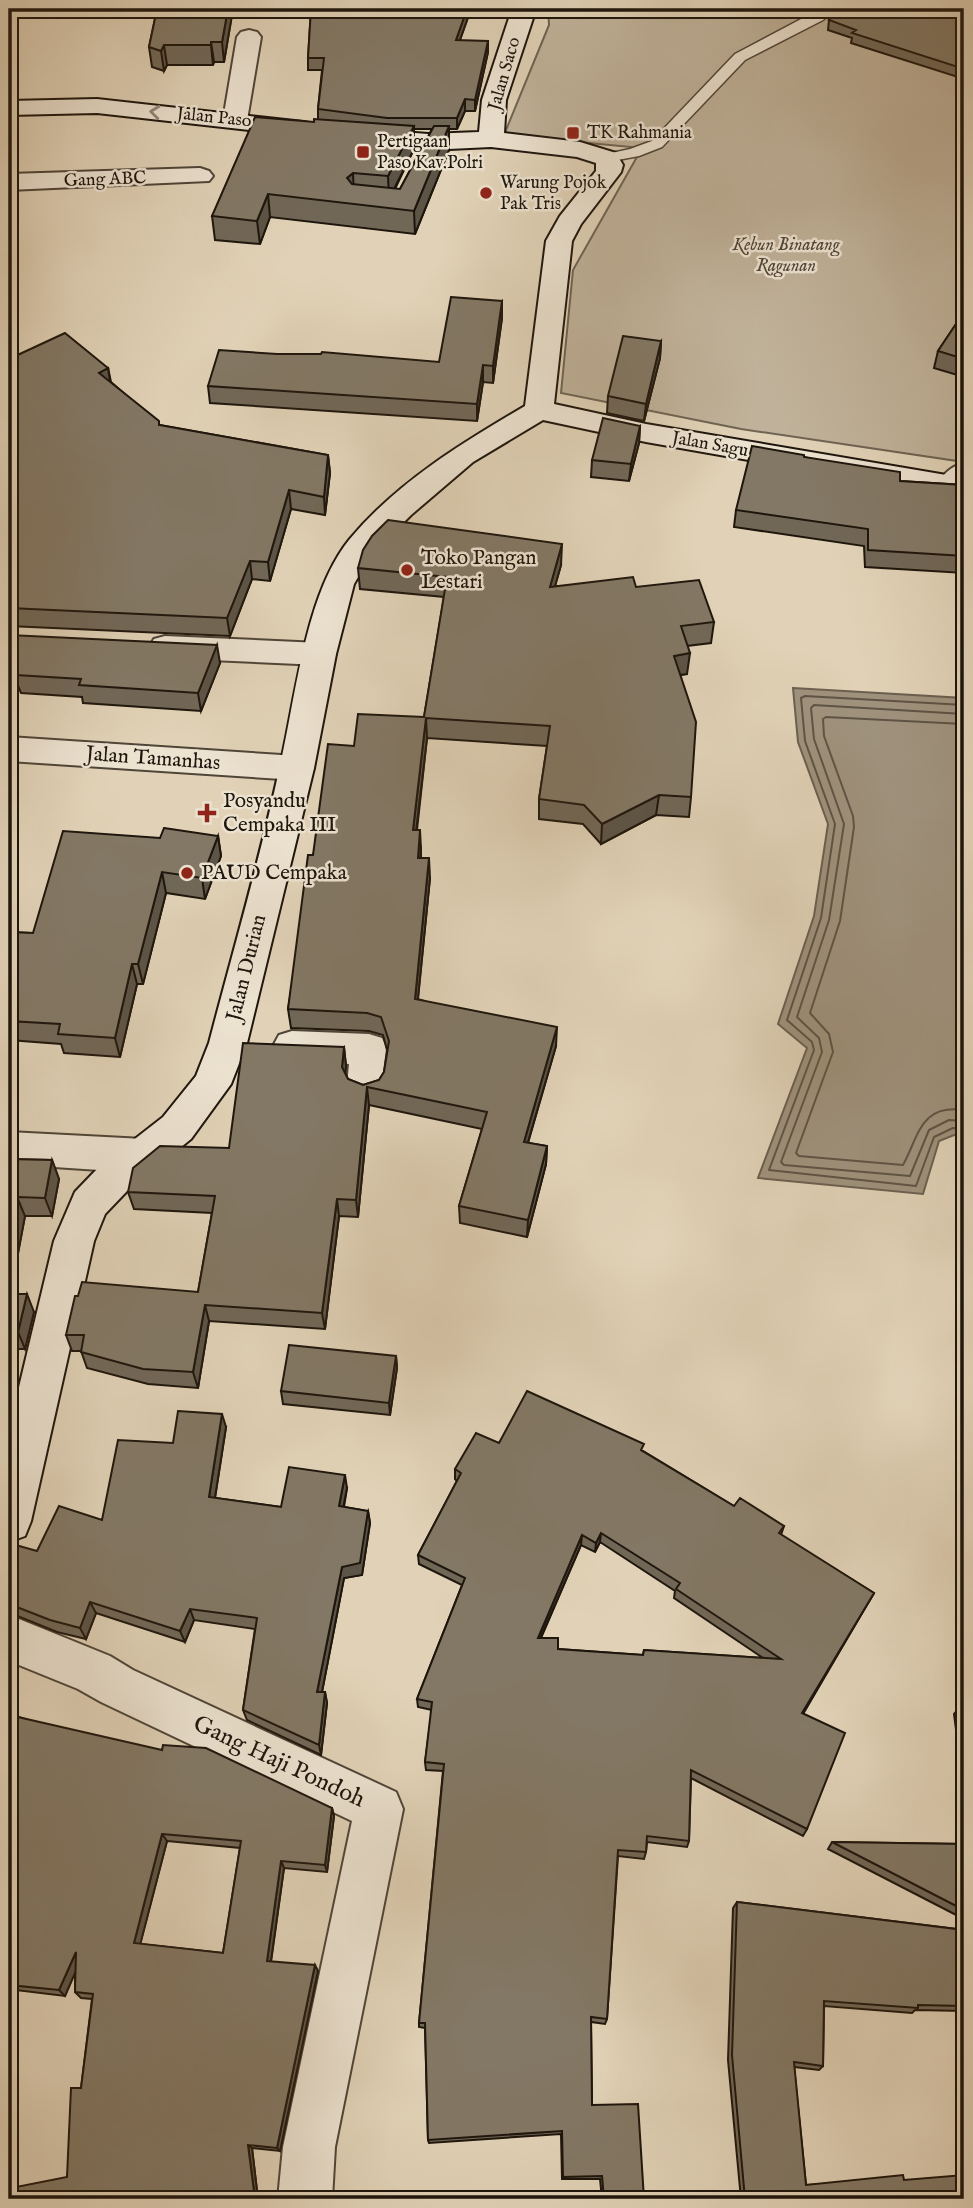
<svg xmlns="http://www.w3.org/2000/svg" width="973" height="2208" font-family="'IM FELL English',serif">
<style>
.green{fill:#c0b29a;stroke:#6f6454;stroke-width:2}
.water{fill:#9f927d;stroke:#6b6050;stroke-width:2}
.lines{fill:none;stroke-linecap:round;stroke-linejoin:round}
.shore{stroke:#5e5445;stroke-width:2}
.lane-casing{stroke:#4f4538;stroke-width:3}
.street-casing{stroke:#4f4538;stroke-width:4}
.secondary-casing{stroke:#1e160d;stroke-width:4}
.lane{fill:#ece2d0;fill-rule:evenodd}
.street{fill:#ece2d0;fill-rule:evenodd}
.secondary{fill:#ece2d0;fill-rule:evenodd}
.wall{fill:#716757;stroke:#1e160d;stroke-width:2;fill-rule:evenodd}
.shaded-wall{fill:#5c5447;stroke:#1e160d;stroke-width:2}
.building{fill:#837865;stroke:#1e160d;stroke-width:2;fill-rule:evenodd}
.oneway{stroke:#8f8678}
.poi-dot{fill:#8f2418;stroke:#ece2d0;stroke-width:2.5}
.labels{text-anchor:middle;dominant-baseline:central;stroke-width:5;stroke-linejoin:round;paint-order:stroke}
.far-street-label{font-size:18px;fill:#1e160d;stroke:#ece2d0}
.far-poi-label{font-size:18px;fill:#1e160d;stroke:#ece2d0;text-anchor:start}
.far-park-label{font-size:18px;font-style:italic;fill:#4f4537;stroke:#ece2d0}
.poi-label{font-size:21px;fill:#1e160d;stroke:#ece2d0;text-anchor:start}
.street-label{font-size:21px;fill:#1e160d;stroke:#ece2d0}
.near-street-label{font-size:24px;fill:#1e160d;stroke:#ece2d0}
</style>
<rect width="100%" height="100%" fill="#e1d2b7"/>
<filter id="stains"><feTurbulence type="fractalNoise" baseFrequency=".00286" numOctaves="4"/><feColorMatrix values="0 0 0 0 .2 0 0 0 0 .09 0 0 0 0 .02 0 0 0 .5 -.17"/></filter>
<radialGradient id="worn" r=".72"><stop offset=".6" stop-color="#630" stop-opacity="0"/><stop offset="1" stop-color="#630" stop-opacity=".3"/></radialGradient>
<path class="green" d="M548,9H964V462L741,429L561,393L573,270L642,148L504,135L549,25Z"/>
<path class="water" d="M793,688L964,698V1138L954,1135L939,1141L923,1194L758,1178L807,1048L778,1024L814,916L828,824L798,742Z"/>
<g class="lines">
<path class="shore" d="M964,705L805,696L801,698L805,741L835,824L821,918L787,1020L812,1042L814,1050L769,1170L916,1186L934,1137L953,1128L964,1130
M964,714L814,705L811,708L814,739L844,824L829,920L797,1017L819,1038L822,1052L781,1162L784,1165L910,1176L929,1130L949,1120L964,1121
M964,724L826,717L823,719L824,736L853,816L854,827L840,921L810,1013L829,1034L833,1052L796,1153L799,1156L903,1165C919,1136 920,1104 964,1110"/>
<defs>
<path id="lane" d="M820,9H835L823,20L745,60L662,147L639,156L607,162L600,158L602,155L630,149L652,141L735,54Z"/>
<path id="street" d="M249,30L257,32L261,37L247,120L244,125L235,127L226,125L223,120L237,37L241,32Z
M200,168L209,171L213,176L209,181L9,190V174Z
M964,463V490L951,496L940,493L936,486C943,474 951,466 964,463Z
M165,636L320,643L331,646L336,654L331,662L320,665L165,658L154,655L149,647L154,639Z
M9,737L297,756L309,759L314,768L309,777L297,780L9,761Z
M292,1031L369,1034L382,1038C391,1055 388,1079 380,1096L366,1101L352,1096L347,1085L349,1064L292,1061L279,1057L273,1046L279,1035Z
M9,1132L144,1139L158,1144L164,1156L158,1168L144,1173L9,1164Z
M9,1615L110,1656L133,1670L396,1792L403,1809L335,2147L332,2199H278L283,2147L352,1821L101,1702L78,1689L9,1661Z"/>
<path id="secondary" d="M512,9H536L506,100L504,133L580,142L616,153L623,165L621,172L581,224L572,241L554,404L646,424L964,478V498L646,442L543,420L473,462L411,515L371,555L354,584L336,654L314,768L247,1043L231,1084L191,1139L127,1191L105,1214L94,1241L31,1521L25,1536L9,1542V1429L54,1241L75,1192L99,1167L163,1117L196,1076L209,1043C233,951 260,859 280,766C296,697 305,595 349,540C396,483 462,443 525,406L546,241L560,216L596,171V163L577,157L491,147L428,150L364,145L355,142L351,137L355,132L364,129L428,134L479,132L482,100Z
M97,99L304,122L313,124L316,129L313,134L304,136L97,113L9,115V101Z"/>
</defs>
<use href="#lane" class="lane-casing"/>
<use href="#street" class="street-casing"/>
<use href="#secondary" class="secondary-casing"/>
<use href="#lane" class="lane"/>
<use href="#street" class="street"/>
<use href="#secondary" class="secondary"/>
</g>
<path class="wall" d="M157,9H233L224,62H214L213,65H167L164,71L152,67L149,47Z
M311,9H471L460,40L488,52L475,111H465L457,129H449V150L415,234L270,217L260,244L215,240L212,216L318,119V109L322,70H308V58ZM414,129H432L400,189H395L414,149Z
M964,9V79L851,43L852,38L828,30L829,20L833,16L834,11Z
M502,301V318L493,383L483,382L477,421L210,403L208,386L439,362Z
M964,312V377L934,368L938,351Z
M661,341L660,358L644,421L607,413L608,396Z
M9,359L108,368L111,382L160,425L328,455L330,473L325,515L291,509L270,581L252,579L230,636L9,626Z
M640,426L639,443L629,481L591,477L592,460Z
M804,457L900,481L964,485V573L865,567L864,546L734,527L736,510Z
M561,565L555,586L636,587L714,622L711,643L687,646V674L680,675L691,797L689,817L656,815L601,844L583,824L539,819V799L547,746L427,738L417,830L421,849V858L430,878L418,999L556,1046L528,1143L547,1146L546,1164L527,1237L460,1223L459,1206L482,1129L369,1105L358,1217L339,1216L325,1329L209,1321L198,1388L148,1384L87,1368L81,1351H72L66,1335L198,1292L212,1213L134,1209L128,1192L229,1148L344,1047L346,1066L345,1074L348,1079L363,1085L379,1080L384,1072L387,1050L383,1035L369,1031L291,1028L288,1009L313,855L354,746L424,717L444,597L360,589L358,568Z
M9,635L220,663L201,711L83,703L82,697L21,693L9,664Z
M218,836L221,856L205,899L166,893L143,984H137L120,1057L64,1053L61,1044L9,1040V932L33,933L160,838Z
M9,1159L52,1160L59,1179L52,1216H25L10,1294L34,1312L25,1349H9Z
M396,1356L397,1368L390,1415L283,1404L281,1391Z
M226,1427L215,1498L281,1507L347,1488L344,1507L368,1511L370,1523L362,1575L344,1578L322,1692H325L327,1703L321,1755L247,1720L243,1710L255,1629L194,1620L185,1642L96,1613L86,1639L57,1632L10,1613L9,1614V1552L37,1551L102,1520L173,1443Z
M499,1443L643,1451L734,1506L784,1526L781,1535L874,1593L803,1713L807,1829L803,1836L691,1778L689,1841L687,1847L647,1842L646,1852L644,1859L618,1856L607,2019L605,2024L591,2022L592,2105L644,2199H602L600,2179H562L561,2134L429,2143L428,2140L425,2028L419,2027V2023L443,1771L426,1770L425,1762L432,1710L418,1707L417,1699L462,1585L419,1564L418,1555L457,1481L455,1479V1469ZM600,1542L675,1591L674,1598L763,1658L644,1650L643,1655L558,1649L541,1638L581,1545L595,1552Z
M961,1705H964V1776H962L954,1714Z
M15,1716L332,1808L334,1816L327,1872L284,1868L271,1962L318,1971L280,2151L252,2148L258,2199H38L67,2177L81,2088L92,1999L81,1998L75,1992V1972L65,1996L16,1990L9,2005ZM167,1841L240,1848L223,1953L140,1944Z
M832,1842L964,1844V1919L828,1849Z
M737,1902L964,1930V2011L915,2010L912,2013L824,2006L823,2066L819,2070L794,2067L806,2185L904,2180L964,2199H741L728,2060L733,1908Z"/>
<path class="shaded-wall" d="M228,9H233L224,62L222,42Z
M467,9H471L456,51V40Z
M488,41V52L475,111V100Z
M211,42L214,62L213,65L211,45Z
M164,45L167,65L164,71L161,51Z
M465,99V111L457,129V118Z
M414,126V149L389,199L388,176Z
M449,126V150L415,234L414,211Z
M353,173L354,196L347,178Z
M268,194L270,217L260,244L257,221Z
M502,301V318L493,383V366Z
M661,341L660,358L644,421L646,404Z
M483,365V382L477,421V404Z
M108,368L111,387L99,373Z
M640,426L639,443L629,481L631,464Z
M328,455L330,473L325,515L324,497Z
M289,490L291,509L270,581L268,562Z
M562,544L561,565L549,607L550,587Z
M250,561L252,579L230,636L227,618Z
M217,645L220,663L201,711L198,693Z
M690,653L687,674L672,676L674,656Z
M426,718L427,738L414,849L413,830Z
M659,795L656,815L601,844L602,824Z
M420,830L421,849L419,877L418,858Z
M218,836L221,856L205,899L202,878Z
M429,858L430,878L416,1017L415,999Z
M162,872L166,893L143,984L138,964Z
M132,964L137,984L120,1057L115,1038Z
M557,1027L556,1046L523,1159L524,1142Z
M344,1047L346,1066L344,1085L342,1067Z
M367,1087L369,1105L358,1217L356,1200Z
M547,1146L546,1164L527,1237L528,1220Z
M52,1160L59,1179L52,1216L45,1198Z
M17,1197L25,1216L9,1302V1243Z
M337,1199L339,1216L325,1329L322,1313Z
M27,1294L34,1312L25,1349L18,1332Z
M205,1305L209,1321L198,1388L193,1372Z
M396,1356L397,1368L390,1415L389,1403Z
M222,1414L226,1427L213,1510L209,1497Z
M345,1475L347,1488L341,1519L339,1506Z
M368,1511L370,1523L362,1575L344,1578L320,1702L317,1692L342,1567Z
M601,1533L600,1542L595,1552L596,1543Z
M582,1535L581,1545L537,1646L538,1638Z
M874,1593L869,1601L799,1721L802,1713Z
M90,1602L96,1613L86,1639L80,1628Z
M190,1609L194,1620L185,1642L180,1631Z
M325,1692L327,1703L321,1755L319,1745Z
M9,1708L15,1716H9Z
M332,1808L334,1816L327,1872L325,1865Z
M162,1834L167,1841L139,1949L134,1943Z
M281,1861L284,1868L270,1967L267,1961Z
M76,1952L82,1957L65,1996L59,1990Z
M315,1965L318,1971L280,2151L277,2148Z
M9,1985L16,1990L9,2005Z
M248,2145L252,2148L258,2199H255Z"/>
<path class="building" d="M157,9H228L222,42H211V45H164L161,51L149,47Z
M311,9H467L456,40L488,41L475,100L465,99L457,118H387L318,109L324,58H308Z
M837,9H964V69L852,33L856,30L829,20L838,12L834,11Z
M255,117L314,122V119L414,126L388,176L353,173L347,178L352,184L400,189L434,126H449L414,211L268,194L257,221L212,216Z
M451,297L502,301L493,366L483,365L477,404L208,386L219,350L277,354H321L322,352L439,362Z
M964,312V359L938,351Z
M65,333L108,368L99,373L159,421V425L328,455L324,497L289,490L268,562L250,561L227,618L9,608V359Z
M623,336L661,341L646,404L608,396Z
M603,418L640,426L631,464L592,460Z
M752,446L804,455V457L900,472V481L964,485V556L868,550V529L736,510Z
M388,520L562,544L550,587L633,577L636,587L699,580L714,622L681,626L690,653L674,656L696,722L691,797L659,795L602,824L584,805L539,799L550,726L426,718L413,830H420L418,858H429L415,999L557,1027L524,1142L547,1146L528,1220L459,1206L487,1112L367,1087L356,1200L337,1199L322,1313L205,1305L193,1372L143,1369L81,1352L84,1335H66L75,1296H78L82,1282L198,1292L215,1196L128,1192L133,1168L160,1146L229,1148L243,1043L344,1047L342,1067L348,1079L363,1085L379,1080L384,1072L389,1041L381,1017L367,1013L288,1009L308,855H313L328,744L354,746L358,714L424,717L447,577L358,568L363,550L372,536Z
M9,635L217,645L198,693L79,685L81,679L16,675L9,658Z
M164,828L218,836L202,878L162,872L138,964H132L115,1038L58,1034L60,1024L9,1021V932L33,933L63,831L160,838Z
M9,1159L52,1160L45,1198L17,1197L9,1243Z
M9,1294H27L18,1332H9Z
M289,1345L396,1356L389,1403L281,1391Z
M527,1391L644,1444L641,1450L734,1506L740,1498L784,1526L779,1533L874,1593L802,1713L845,1733L807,1829L691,1770L689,1841L647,1836L646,1852L618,1850L607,2019L591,2017L592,2105L638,2104L644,2199H604L602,2176L563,2177L562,2131L428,2140L425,2023H419L444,1764L425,1762L432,1702L417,1699L465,1578L418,1555L461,1473L455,1469L476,1433L499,1443ZM601,1533L680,1583L676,1589L781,1659L644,1650L643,1655L558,1649V1638H538L582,1535L596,1543Z
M178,1411L222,1414L209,1497L281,1507L289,1467L345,1475L339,1506L368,1511L360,1563L342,1567L317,1692H325L319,1745L243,1710L257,1618L190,1609L180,1631L90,1602L80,1628L50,1620L9,1604V1552L12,1544L37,1551L59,1506L102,1520L118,1440L173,1443Z
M961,1705H964V1731Z
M9,1715L162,1750L163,1745L206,1748L332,1808L325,1865L281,1861L267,1961L315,1965L277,2148L248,2145L255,2199H38L11,2188L67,2177L71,2088H81L93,1994L75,1992L76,1952L59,1990L9,1985ZM162,1834L241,1841L223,1953L134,1943Z
M832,1842L964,1844V1910Z
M737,1902L964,1930V2006L918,2005V2008L824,2001L823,2066L794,2062L806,2185L903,2175L904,2180L964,2175V2199H745L732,2055Z"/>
<defs><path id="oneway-chevron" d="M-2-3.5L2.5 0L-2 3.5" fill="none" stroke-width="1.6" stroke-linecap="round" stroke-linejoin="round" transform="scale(1.75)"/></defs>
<use class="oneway" href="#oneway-chevron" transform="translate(155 112) rotate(-174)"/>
<g class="poi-dot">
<rect x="566" y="126" width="14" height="14" rx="3.5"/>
<rect x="356" y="145" width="14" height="14" rx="3.5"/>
<circle cx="486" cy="193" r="7"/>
<circle cx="407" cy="570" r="7"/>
<path d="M203.5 802.5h7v7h7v7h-7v7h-7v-7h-7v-7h7z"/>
<circle cx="187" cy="873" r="7"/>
</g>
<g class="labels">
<g class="far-street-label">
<text transform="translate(505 74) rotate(-74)">Jalan Saco</text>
<text transform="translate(214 118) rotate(6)">Jalan Paso</text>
<text transform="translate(105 180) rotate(-2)">Gang ABC</text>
<text transform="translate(710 445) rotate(10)">Jalan Sagu</text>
</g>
<g class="far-poi-label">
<text x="587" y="133">TK Rahmania</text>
<text x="377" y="142">Pertigaan<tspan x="377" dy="21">Paso Kav.Polri</tspan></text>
<text x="500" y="183">Warung Pojok<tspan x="500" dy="21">Pak Tris</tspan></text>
</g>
<g class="far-park-label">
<text x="786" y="245">Kebun Binatang<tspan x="786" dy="21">Ragunan</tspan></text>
</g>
<g class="poi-label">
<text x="421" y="558">Toko Pangan<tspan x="421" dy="24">Lestari</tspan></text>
<text x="223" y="801">Posyandu<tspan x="223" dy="24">Cempaka III</tspan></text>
<text x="201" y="873">PAUD Cempaka</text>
</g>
<g class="street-label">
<text transform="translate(153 759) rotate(4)">Jalan Tamanhas</text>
<text transform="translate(247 968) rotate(-76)">Jalan Durian</text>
</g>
<g class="near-street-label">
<text transform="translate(279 1762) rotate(25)">Gang Haji Pondoh</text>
</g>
</g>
<rect width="973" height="2208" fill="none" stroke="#e1d2b7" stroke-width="35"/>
<rect x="10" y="10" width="952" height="2187" fill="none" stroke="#1e160d" stroke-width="3.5"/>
<rect x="18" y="18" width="938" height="2173" fill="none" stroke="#1e160d" stroke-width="2"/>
<rect width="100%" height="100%" filter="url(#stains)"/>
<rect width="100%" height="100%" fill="url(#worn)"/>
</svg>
